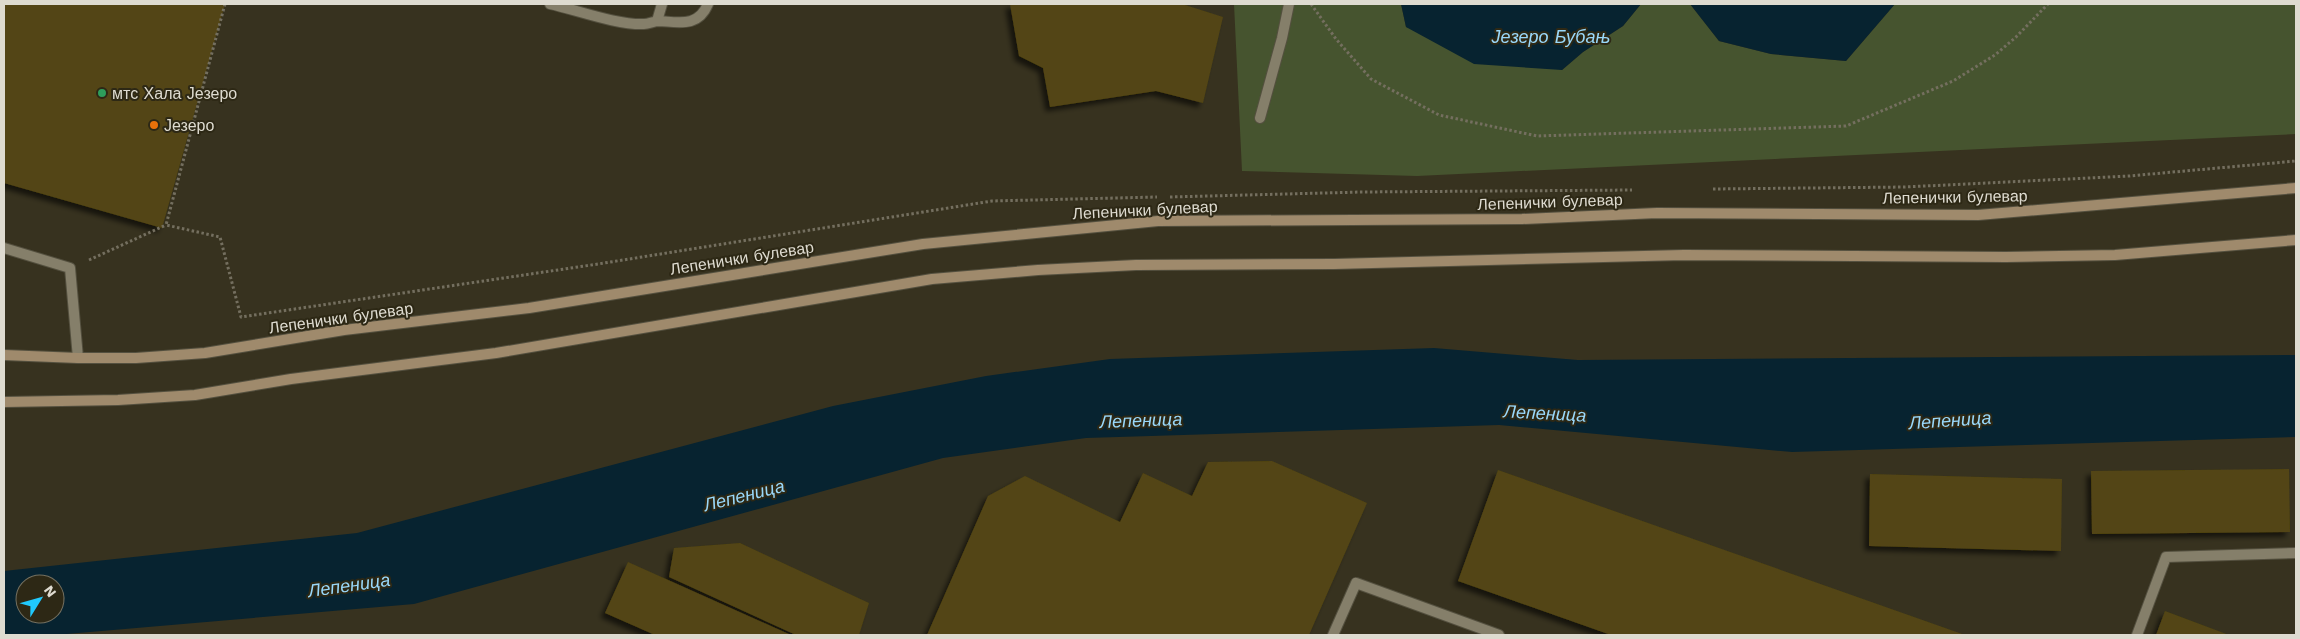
<svg xmlns="http://www.w3.org/2000/svg" width="2300" height="639" font-family="'Work Sans',sans-serif">
<style>
.green{fill:#46542f}
.water{fill:#072330;fill-rule:evenodd}
.building{fill:#524513;filter:url(#shadow)}
.lines{fill:none;stroke-linecap:round;stroke-linejoin:round}
.service-casing{stroke:#54503f;stroke-width:12}
.secondary-casing{stroke:#54503f;stroke-width:12}
.path{stroke:#746f5f;stroke-width:3;stroke-dasharray:2.5 2.5;stroke-linecap:butt}
.service{stroke:#857f6a;stroke-width:10}
.secondary{stroke:#9f8a6c;stroke-width:10}
.leisure-dot{fill:#2e9e5b;stroke:#2d2815;stroke-width:2}
.food-dot{fill:#e8710a;stroke:#2d2815;stroke-width:2}
.labels{text-anchor:middle;dominant-baseline:central;stroke-width:4;stroke-linejoin:round;paint-order:stroke}
.poi-label{font-size:16px;fill:#dedbd0;stroke:#2d2815;text-anchor:start}
.street-label{font-size:16px;fill:#dedbd0;stroke:#2d2815}
.water-label{font-size:18px;font-style:italic;fill:#99d8fa;stroke:#2d2815}
</style>
<defs>
<filter id="shadow"><feDropShadow dx="-4.5" dy="4.5" stdDeviation="2.5" flood-color="#0009"/></filter>
</defs>
<rect width="100%" height="100%" fill="#37321f"/>
<path class="green" d="M1234,4H1401L1406,27L1562,70L1583,52L1623,26L1641,4H1690L1719,41L1771,54L1846,61L1895,4H2296V134L1417,176L1242,171Z"/>
<path class="water" d="M1401,4H1641L1623,26L1583,52L1562,70L1474,64L1406,27Z
M1690,4H1895L1846,61L1771,54L1719,41Z
M1434,348L1578,360L2296,355V437L1792,452L1499,425L1086,438L943,458L414,604L55,635H4V571L357,533L833,406L986,376L1110,359ZM25,584H55V614H25Z"/>
<path class="building" d="M4,4H225L162,228L4,183Z
M1010,4H1182L1223,17L1203,103L1156,91L1050,107L1043,68L1019,56Z
M1272,461L1367,503L1309,635H927L988,496L1025,476L1120,522L1143,473L1192,496L1208,462Z
M2289,469L2290,532L2092,534L2091,471Z
M1498,470L1965,635H1611L1458,581Z
M1870,474L2062,479L2061,551L1869,546Z
M740,543L869,603L859,635H796L669,577L674,548Z
M628,562L791,635H655L605,613Z
M2165,611L2229,635H2156Z"/>
<g class="lines">
<defs>
<path id="service" d="M550,4C577,10 617,25 644,24C649,24 654,21 659,21C678,22 698,28 708,4
M657,21L662,4
M1260,118L1282,38L1289,4
M4,248L70,268L78,358
M1333,635L1356,583L1499,635
M2137,635L2166,557L2296,553"/>
<path id="secondary" d="M4,355L78,358H136L205,353L344,330L529,308L923,244L1158,221L1522,219L1657,213L1978,215L2296,188
M4,402L118,400L195,395L291,379L496,353L932,279L1038,270L1136,265L1334,264L1684,255L2006,257L2115,255L2296,240"/>
</defs>
<use href="#service" class="service-casing"/>
<use href="#secondary" class="secondary-casing"/>
<path class="path" d="M225,4L166,225L220,237L241,317L598,264L992,201L1157,197
M1311,4L1336,39L1371,79L1439,115L1537,136L1846,126L1953,81L1995,55L2016,37L2048,4
M1713,189L1905,187L2129,176L2296,161
M1170,197L1362,192L1632,190
M89,260L166,225"/>
<use href="#service" class="service"/>
<use href="#secondary" class="secondary"/>
</g>
<circle class="leisure-dot" cx="102" cy="93" r="5"/>
<circle class="food-dot" cx="154" cy="125" r="5"/>
<g class="labels">
<g class="poi-label">
<text x="112" y="93">мтс Хала Језеро</text>
<text x="164" y="125">Језеро</text>
</g>
<g class="street-label">
<text transform="translate(1955 197) rotate(-1)">Лепенички булевар</text>
<text transform="translate(1550 202) rotate(-2)">Лепенички булевар</text>
<text transform="translate(1145 210) rotate(-3)">Лепенички булевар</text>
<text transform="translate(742 258) rotate(-9)">Лепенички булевар</text>
<text transform="translate(341 318) rotate(-8)">Лепенички булевар</text>
</g>
<g class="water-label">
<text x="1551" y="36">Језеро Бубањ</text>
<text transform="translate(1545 413) rotate(3)">Лепеница</text>
<text transform="translate(1141 420) rotate(-2)">Лепеница</text>
<text transform="translate(1950 420) rotate(-4)">Лепеница</text>
<text transform="translate(744 495) rotate(-14)">Лепеница</text>
<text transform="translate(349 585) rotate(-8)">Лепеница</text>
</g>
</g>
<rect width="2300" height="639" fill="none" stroke="#dedbd0" stroke-width="10"/>
<g transform="translate(40 599) rotate(53)"><circle r="24" fill="#2d2815" stroke="#747060"/>
<path d="M0-4L9 19L0 12L-9 19Z" fill="#20c9fd"/>
<text y="-8" font-size="14" font-weight="bold" text-anchor="middle" fill="#dedbd0">N</text>
</g>
</svg>
